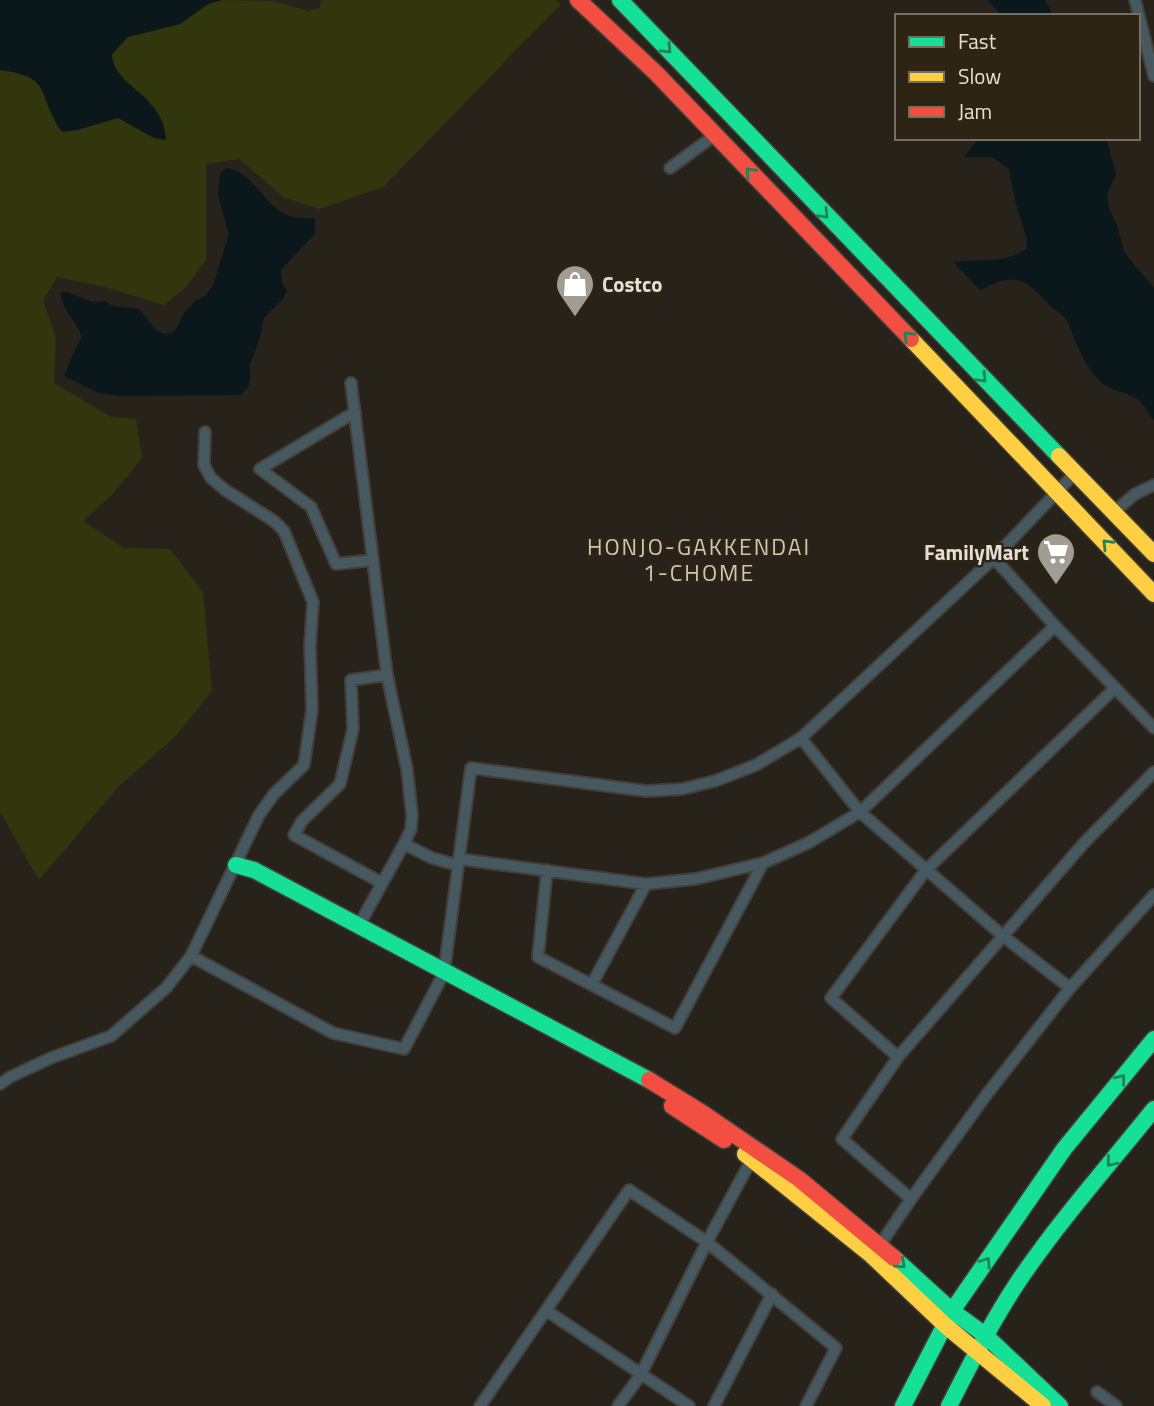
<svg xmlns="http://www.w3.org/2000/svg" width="1154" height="1406" font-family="'Titillium Web',sans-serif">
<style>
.green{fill:#31360d}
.water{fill:#0a171b}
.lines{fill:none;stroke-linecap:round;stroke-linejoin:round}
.street-casing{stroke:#444039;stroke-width:14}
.fast-casing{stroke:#444039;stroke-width:19}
.slow-casing{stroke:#444039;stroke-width:19}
.jam-casing{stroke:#444039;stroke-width:19}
.street{stroke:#465960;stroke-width:10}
.fast{stroke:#16e098;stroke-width:16}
.slow{stroke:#ffcf43;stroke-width:16}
.jam{stroke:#f24e42;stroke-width:16}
.oneway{stroke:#228256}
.labels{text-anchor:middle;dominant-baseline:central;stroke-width:5;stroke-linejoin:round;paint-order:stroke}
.poi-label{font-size:21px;font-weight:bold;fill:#e4dfd5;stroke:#2d2414;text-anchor:start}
.neighbourhood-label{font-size:23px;letter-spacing:2px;fill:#d0c5b1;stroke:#2d2414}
</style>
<rect width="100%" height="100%" fill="#27231a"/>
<path class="green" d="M222,0L273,1L308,11L320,8L321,0H556L561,4L383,187L319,209L283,197L239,159L206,164V260L185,288L164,305L105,287L57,277L43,300L56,338L54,383L111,417L136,419L142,458L113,494L83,521L124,548L170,549L203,592L212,691L175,737L118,787L39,880L0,812V70L21,73L35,80L42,87L45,99L77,130L118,118L132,124L149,100C134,88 112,75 112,54L128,37L180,24L208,4Z"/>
<path class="water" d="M0,0H222L208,4L180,24L128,37L112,54C112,86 165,95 166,140L154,138L118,118L77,130L62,132C36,96 55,77 0,70Z
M988,0H1045L1053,16H1001Z
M979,138L1011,141L1016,138H1106L1116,174L1107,194L1109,208L1117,225L1124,252L1154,288V420C1148,414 1144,403 1137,399C1124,390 1110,392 1099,380C1084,365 1076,342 1068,323C1064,314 1055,311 1049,305C1024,276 1014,273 980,290L953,262C976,259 1008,264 1026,249L1027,239L1016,205L1009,169L992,157H964Z
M227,168C256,173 264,209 293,217C299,219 308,218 315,218V234L281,270L282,283L287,291L283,299L264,318L259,341L250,363V381L247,389L240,395L121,396L98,393L64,376L72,356L82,337C76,319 65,316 60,292H67L93,302L105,301L113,306L139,309L156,330L165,334L172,333L177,328L184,313L195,301L206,295L213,285L229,234L218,196L220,173Z"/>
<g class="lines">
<defs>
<path id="street" d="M1135,0L1154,76
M670,168L715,135
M351,383L387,675L407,769L412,815L411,829L404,844L358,927
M355,412L260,469L311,507L336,564L373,560
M1114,512L1135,494L1154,485
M994,558L1055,626L1154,728
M801,738L860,812L1003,936L1070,988
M1154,772L1084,843L898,1057L842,1139L911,1199L987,1094L1070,988L1154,895
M404,844L432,858L457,865
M459,859L646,884L695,879L763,863L808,843L860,812L1055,626
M547,870L538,957L675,1028L763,863
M382,883L294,835L302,821L340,784L353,729L351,680L387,675
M191,956L333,1033L404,1049L444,973L471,768L646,791L682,789L715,781L756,765L801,738L994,558L1075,473
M592,984L646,884
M898,1057L831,998L926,870L1115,688
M0,1084L10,1077L51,1058L111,1036L166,988L191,956L259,815L274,794L304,765L312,710L310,645L313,602L284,531L274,521L225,490L211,478L204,465L205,432
M880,1245L911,1199
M547,1311L689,1406
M1097,1392L1116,1406
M480,1406L629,1190L707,1242L836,1348L806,1406
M618,1406L640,1376L707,1242L754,1155
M714,1406L772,1294"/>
<path id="fast" d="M620,0L1059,456
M236,865L254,870L649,1080
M894,1258L952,1311L985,1335L1060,1406
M903,1406L952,1311L1064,1149L1154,1039
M949,1406C971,1363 993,1319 1020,1279C1061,1219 1109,1165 1154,1109"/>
<path id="slow" d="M911,339L1154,594
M1059,456L1154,554
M745,1154L870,1254L946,1326L1043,1406"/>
<path id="jam" d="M578,0L656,73L911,339
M649,1080L701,1112L799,1179L894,1258
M672,1106L724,1140"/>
</defs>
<use href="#street" class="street-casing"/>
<use href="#fast" class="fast-casing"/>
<use href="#slow" class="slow-casing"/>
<use href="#jam" class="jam-casing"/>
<use href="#street" class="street"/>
<use href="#fast" class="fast"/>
<use href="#slow" class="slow"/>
<use href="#jam" class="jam"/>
</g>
<defs><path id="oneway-chevron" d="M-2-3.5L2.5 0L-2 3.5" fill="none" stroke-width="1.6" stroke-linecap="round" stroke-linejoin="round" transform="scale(1.75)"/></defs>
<g class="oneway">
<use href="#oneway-chevron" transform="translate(667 49) rotate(46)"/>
<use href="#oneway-chevron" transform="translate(750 172) rotate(-134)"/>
<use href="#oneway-chevron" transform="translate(824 214) rotate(46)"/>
<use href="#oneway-chevron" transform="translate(908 336) rotate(-134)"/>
<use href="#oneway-chevron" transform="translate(982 378) rotate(46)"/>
<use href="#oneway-chevron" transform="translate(1107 544) rotate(-134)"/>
<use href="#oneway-chevron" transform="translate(1121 1079) rotate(-51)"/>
<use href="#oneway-chevron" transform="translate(1111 1162) rotate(129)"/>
<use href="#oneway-chevron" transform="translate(986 1262) rotate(-56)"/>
<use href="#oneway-chevron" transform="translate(901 1264) rotate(42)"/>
</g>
<defs>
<symbol id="shop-pin" viewBox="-11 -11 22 30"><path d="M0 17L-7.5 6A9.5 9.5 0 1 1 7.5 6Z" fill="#a29d94" stroke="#2d2414"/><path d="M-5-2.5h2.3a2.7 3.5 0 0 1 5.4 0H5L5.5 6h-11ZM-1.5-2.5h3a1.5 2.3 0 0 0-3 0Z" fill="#fff"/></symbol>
<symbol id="supermarket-pin" viewBox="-11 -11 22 30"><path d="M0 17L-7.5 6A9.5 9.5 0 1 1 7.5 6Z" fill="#a29d94" stroke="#2d2414"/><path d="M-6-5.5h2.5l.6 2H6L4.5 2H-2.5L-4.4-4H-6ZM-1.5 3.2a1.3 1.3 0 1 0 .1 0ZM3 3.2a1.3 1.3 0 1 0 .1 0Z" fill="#fff"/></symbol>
</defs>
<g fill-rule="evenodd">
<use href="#shop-pin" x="553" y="262" width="44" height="60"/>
<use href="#supermarket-pin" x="1034" y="530" width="44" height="60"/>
</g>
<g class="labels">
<g class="poi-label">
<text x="602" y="284">Costco</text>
<text x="1029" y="552" text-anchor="end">FamilyMart</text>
</g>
<g class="neighbourhood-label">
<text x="699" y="546">HONJO-GAKKENDAI<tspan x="699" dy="26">1-CHOME</tspan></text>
</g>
</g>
<rect x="895" y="14" width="245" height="126" fill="#2d2414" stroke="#766f61" stroke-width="2"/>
<rect x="909" y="37" width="35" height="10" fill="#16e098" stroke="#766f61" stroke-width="2"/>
<text x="958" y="49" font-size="21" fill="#e4dfd5">Fast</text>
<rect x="909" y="72" width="35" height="10" fill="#ffcf43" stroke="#766f61" stroke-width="2"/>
<text x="958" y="84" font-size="21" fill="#e4dfd5">Slow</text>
<rect x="909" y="107" width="35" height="10" fill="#f24e42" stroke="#766f61" stroke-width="2"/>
<text x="958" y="119" font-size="21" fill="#e4dfd5">Jam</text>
</svg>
